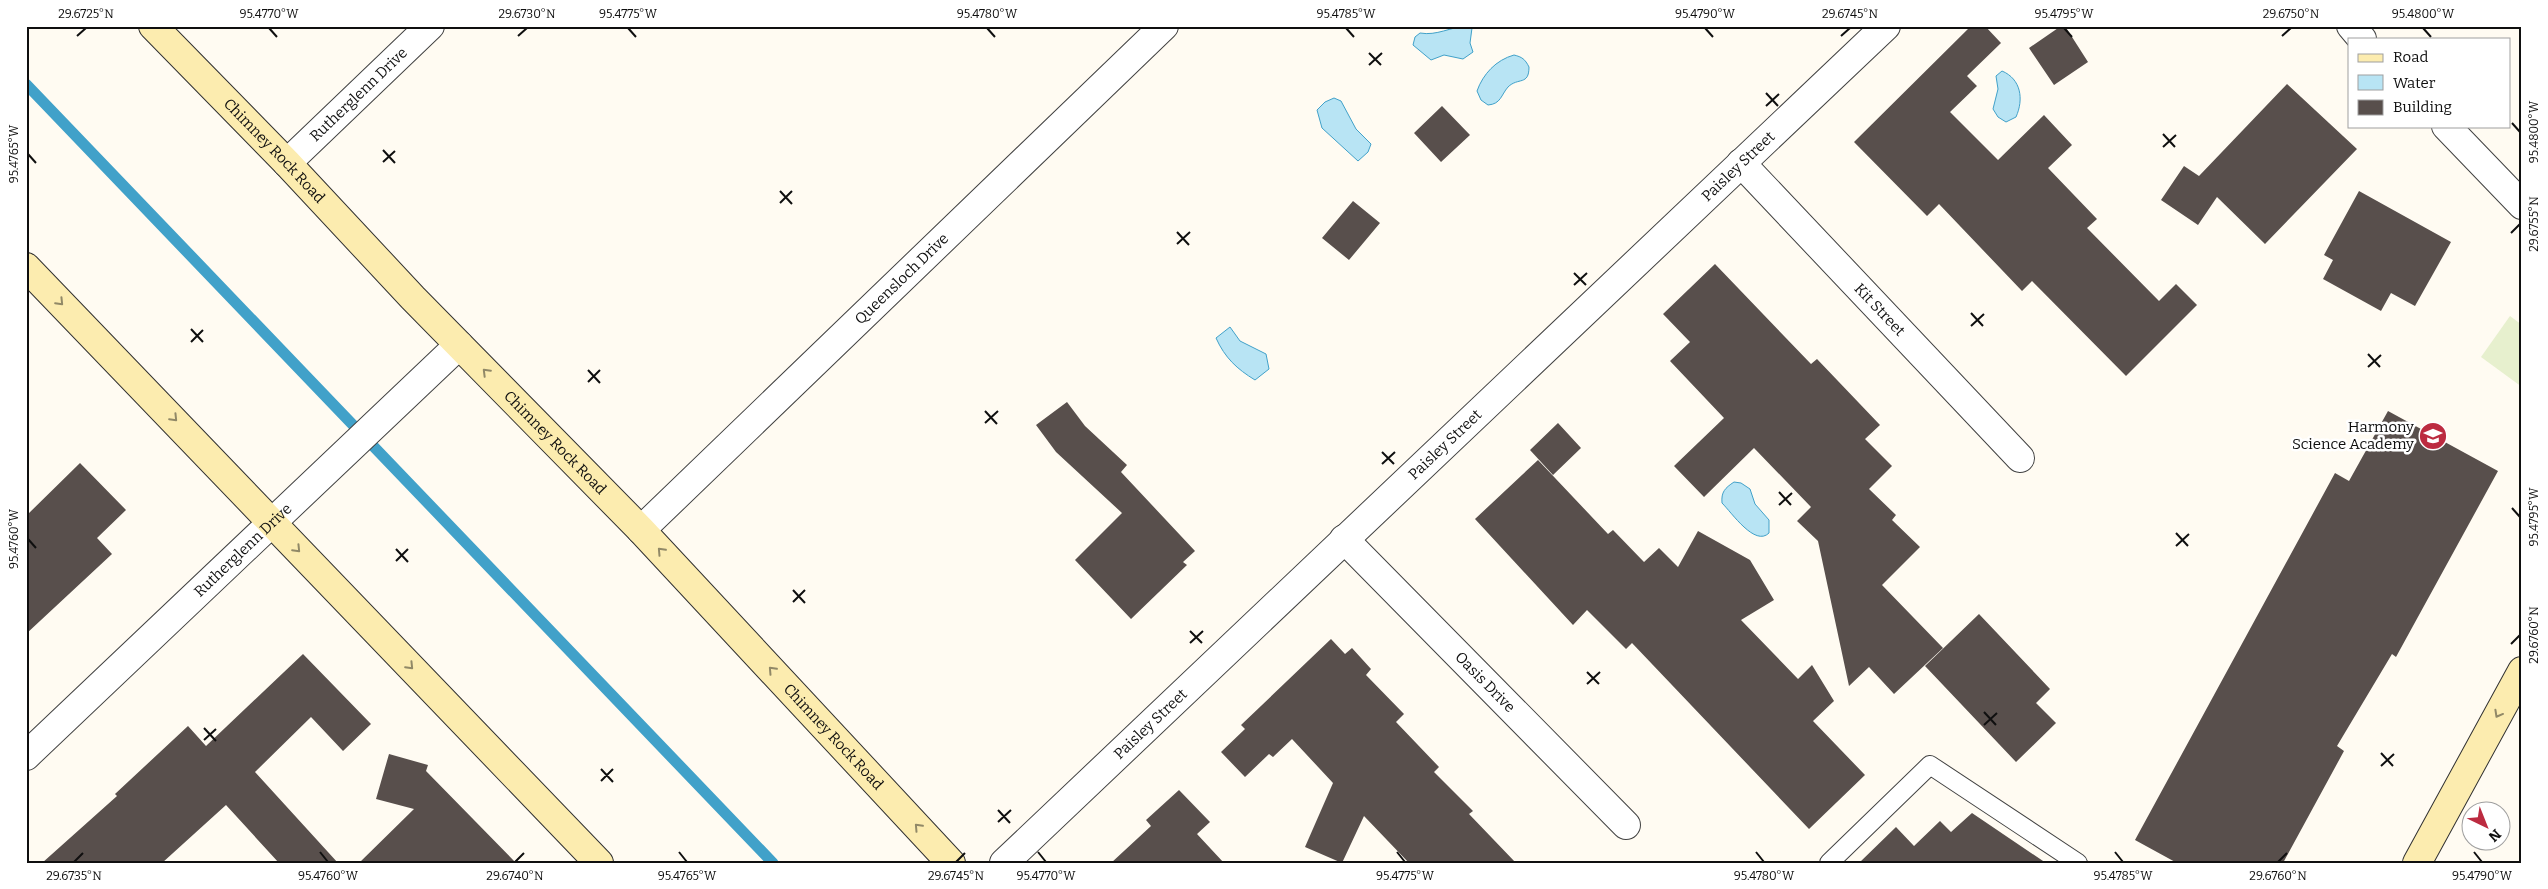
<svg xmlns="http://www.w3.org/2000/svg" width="2548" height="889" font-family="Bitter,serif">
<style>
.pitch{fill:#e7f0ce}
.water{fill:#b8e4f4;stroke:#41a1c9}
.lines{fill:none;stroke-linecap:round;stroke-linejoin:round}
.stream{stroke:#41a1c9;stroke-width:11}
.building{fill:#584f4c}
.service-casing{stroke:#424242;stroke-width:20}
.minor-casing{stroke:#424242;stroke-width:30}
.tertiary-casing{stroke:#424242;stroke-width:30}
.secondary-casing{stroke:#313131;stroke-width:30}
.service{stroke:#fff;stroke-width:18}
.minor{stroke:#fff;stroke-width:28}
.tertiary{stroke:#fff;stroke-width:28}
.secondary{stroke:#fcecaf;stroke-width:28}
.oneway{stroke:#918967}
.ticks{fill:none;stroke:#0f0f0f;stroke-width:2}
.labels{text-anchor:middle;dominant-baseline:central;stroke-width:5;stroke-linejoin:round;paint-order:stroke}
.street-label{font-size:15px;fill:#0f0f0f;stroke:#fff}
.poi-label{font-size:15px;fill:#0f0f0f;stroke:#fff;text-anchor:end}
.neatline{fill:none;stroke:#0f0f0f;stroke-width:2}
.ticks-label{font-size:12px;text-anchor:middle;fill:#0f0f0f}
</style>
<rect width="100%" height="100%" fill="#fffbf2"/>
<path class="pitch" d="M2510,316L2522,325V387L2481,357Z"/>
<path class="water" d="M1467,26L1472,28L1470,43L1473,52L1463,59L1444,55L1431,60L1413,45L1415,37L1420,33C1437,36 1450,27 1467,26Z
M1514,55C1522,57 1525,59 1529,67C1529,86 1518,77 1508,87C1501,95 1501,104 1488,105L1481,100L1477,91C1483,74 1496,60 1514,55Z
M2002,71C2021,79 2024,99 2016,117L2006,122L1998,117L1993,109L1998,89L1996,76Z
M1334,98L1341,101L1356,129L1371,144L1368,152L1358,161L1322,128L1317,110L1325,102Z
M1230,327L1240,341L1266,354L1269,369L1255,380C1237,369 1225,358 1216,338Z
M1734,482L1741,483L1750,489L1755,504L1769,520V533C1755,547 1732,513 1722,503C1721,492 1725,488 1734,482Z"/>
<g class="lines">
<path class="stream" d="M26,84L773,863"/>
</g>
<path class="building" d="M1971,26H1985L2001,43L1967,76L1977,86L1950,112L1998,160L2044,115L2072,145L2048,168L2097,219L2087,228L2159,301L2176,284L2197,305L2126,376L2032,281L2022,291L1939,204L1927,216L1854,142Z
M2061,26H2065L2088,62L2054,85L2029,48Z
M2287,84L2357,149L2265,244L2217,197L2198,225L2161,200L2184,166L2199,176Z
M1442,106L1470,135L1441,162L1414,133Z
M2359,191L2451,242L2415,306L2391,293L2381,311L2323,279L2333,260L2324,255Z
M1353,201L1380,223L1349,260L1322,238Z
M1715,264L1811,364L1817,359L1880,425L1865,439L1892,466L1869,489L1896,515L1892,520L1920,547L1882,585L1943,648L1894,694L1869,667L1849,686L1818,541L1797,521L1811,507L1754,448L1704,497L1674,466L1724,418L1670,361L1690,342L1663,314Z
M1067,402L1085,426L1127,465L1121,472L1195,551L1183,562L1187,565L1131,619L1075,560L1122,513L1056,452L1036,425Z
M2388,411L2498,471L2396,657L2392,654L2337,746L2344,751L2283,863H2177L2135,840L2335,473L2349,481Z
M1558,423L1581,448L1553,475L1530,450Z
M1538,460L1608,534L1613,530L1644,562L1659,548L1678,567L1698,531L1750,560L1774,600L1741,620L1798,679L1812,665L1834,701L1813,721L1865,775L1809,829L1632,643L1626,649L1587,610L1573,625L1475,519Z
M80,463L126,510L97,538L112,554L26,634V516Z
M1979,614L2050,689L2036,703L2056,723L2016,762L1925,666Z
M1331,639L1345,654L1352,648L1371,669L1366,675L1404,714L1396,722L1439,767L1434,772L1473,811L1469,814L1516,863H1409L1364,816L1342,863L1305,847L1333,783L1292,739L1273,757L1269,754L1245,777L1221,752L1245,729L1241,725Z
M303,654L371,724L343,751L311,717L255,772L338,863H279L226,805L162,863H42L117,796L115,794L188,726L206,746Z
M389,754L428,765L426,771L516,863H359L414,809L376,799Z
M1179,790L1210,822L1197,834L1224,863H1111L1151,826L1146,820Z
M1972,813L2046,863H1859L1896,827L1914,846L1940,821L1951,832Z"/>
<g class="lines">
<defs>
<path id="service" d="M1829,863L1930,765L2078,863"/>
<g id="minor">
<path d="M2351,26L2362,39"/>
<path d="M2446,126L2522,205"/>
<path id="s1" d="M287,163L430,26"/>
<path id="s2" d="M1741,163L2020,458"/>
<path id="s3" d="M641,530L1164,26"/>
<path id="s4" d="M1344,539L1626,825"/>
<path id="s5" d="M1004,863L1886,26"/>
</g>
<g id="tertiary">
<path id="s6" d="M26,756L459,345"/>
</g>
<g id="secondary">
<path id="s7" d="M153,26L287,163L413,298L641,530L951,863"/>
<path d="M26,267L599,863"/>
<path d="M2417,863L2522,671"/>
</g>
</defs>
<use href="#service" class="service-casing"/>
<use href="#minor" class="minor-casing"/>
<use href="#tertiary" class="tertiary-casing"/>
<use href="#secondary" class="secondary-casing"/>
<use href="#service" class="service"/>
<use href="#minor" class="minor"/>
<use href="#tertiary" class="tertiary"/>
<use href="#secondary" class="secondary"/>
</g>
<defs><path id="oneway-chevron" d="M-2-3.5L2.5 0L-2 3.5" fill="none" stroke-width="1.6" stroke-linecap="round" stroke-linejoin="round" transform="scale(1.25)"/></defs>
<g class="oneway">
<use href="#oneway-chevron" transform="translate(60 302) rotate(46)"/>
<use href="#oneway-chevron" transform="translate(486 372) rotate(-135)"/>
<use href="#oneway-chevron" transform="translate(174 418) rotate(46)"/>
<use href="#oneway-chevron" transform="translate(297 549) rotate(46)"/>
<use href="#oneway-chevron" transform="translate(661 551) rotate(-133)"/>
<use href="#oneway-chevron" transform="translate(410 666) rotate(46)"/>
<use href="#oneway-chevron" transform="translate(772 670) rotate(-133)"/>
<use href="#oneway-chevron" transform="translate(2498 714) rotate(119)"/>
<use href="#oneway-chevron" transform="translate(918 827) rotate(-133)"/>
</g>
<path class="ticks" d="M269,28L277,37M628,28L636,37M987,28L995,37M1346,28L1354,37M1705,28L1713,37M2064,28L2072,37M2423,28L2431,37M77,36L86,28M518,36L527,28M1841,36L1850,28M2282,36L2291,28M1369,53L1381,65M1369,65L1382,53M1766,93L1778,106M1766,106L1779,94M2512,123L2520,132M2163,134L2175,147M2163,147L2176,135M383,150L395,163M28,154L36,163M383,162L395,151M780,191L792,204M780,203L792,191M1177,232L1189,245M2511,233L2520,224M1177,244L1190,232M1574,273L1586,285M1574,285L1587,273M1971,313L1983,326M1971,326L1984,314M191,329L203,342M191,342L203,330M2368,354L2380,367M2368,367L2381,355M588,370L600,383M588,382L600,370M985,411L997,424M985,423L998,411M1382,452L1394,464M1382,464L1395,452M1779,492L1791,505M1779,505L1792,493M2512,508L2520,517M2176,533L2188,546M28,539L36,548M2176,546L2189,534M396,549L408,562M396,561L408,549M793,590L805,603M793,602L805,590M1190,631L1202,643M1190,643L1203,631M2511,644L2520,635M1587,672L1599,684M1587,684L1600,672M1984,712L1996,725M1984,725L1997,713M204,728L216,741M204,740L216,729M2381,753L2393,766M2381,766L2394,754M601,769L613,782M601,781L613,769M998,810L1010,823M998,822L1011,810M320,852L328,862M679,852L687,862M1038,852L1046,862M1397,852L1405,862M1756,852L1764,862M2115,852L2123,862M2474,852L2482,862M74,862L83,853M515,862L524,853M956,862L965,853M2278,862L2287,853"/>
<defs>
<symbol id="school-disc" viewBox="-11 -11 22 22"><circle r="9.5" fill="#bc2b40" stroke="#fff"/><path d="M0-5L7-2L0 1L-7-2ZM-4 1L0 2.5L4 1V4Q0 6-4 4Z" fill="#fff"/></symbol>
</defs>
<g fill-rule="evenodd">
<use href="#school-disc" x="2417" y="420" width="32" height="32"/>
</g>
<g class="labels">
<g class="street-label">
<text stroke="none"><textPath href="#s1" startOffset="99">Rutherglenn Drive</textPath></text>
<text stroke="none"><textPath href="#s7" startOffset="174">Chimney Rock Road</textPath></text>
<text stroke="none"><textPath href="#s5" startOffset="1012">Paisley Street</textPath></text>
<text stroke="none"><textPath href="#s3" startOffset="362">Queensloch Drive</textPath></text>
<text stroke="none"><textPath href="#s2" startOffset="202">Kit Street</textPath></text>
<text stroke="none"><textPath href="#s7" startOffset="579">Chimney Rock Road</textPath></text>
<text stroke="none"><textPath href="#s5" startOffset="608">Paisley Street</textPath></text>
<text stroke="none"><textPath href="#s6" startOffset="299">Rutherglenn Drive</textPath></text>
<text stroke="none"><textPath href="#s4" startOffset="201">Oasis Drive</textPath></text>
<text stroke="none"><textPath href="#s5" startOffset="202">Paisley Street</textPath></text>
<text stroke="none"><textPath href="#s7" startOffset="984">Chimney Rock Road</textPath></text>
</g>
<g class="poi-label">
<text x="2414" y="427">Harmony<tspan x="2414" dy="17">Science Academy</tspan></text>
</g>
</g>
<rect width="2548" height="889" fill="none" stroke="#ffffff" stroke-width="55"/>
<rect x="2348" y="38" width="162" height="90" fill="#ffffff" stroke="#9f9f9f"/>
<rect x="2358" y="54" width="25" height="8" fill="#fcecaf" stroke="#9f9f9f"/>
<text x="2393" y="62" font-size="15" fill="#0f0f0f">Road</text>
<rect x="2358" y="75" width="25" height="15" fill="#b8e4f4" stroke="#9f9f9f"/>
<text x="2393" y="88" font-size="15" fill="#0f0f0f">Water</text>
<rect x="2358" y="100" width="25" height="15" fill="#584f4c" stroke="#9f9f9f"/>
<text x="2393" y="112" font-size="15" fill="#0f0f0f">Building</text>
<g transform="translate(2486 826) rotate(137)"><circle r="24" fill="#ffffff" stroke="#9f9f9f"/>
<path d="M0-4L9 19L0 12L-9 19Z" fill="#bc2b40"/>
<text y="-8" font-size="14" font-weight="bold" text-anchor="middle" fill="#0f0f0f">N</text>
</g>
<rect x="28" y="28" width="2492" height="834" class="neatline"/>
<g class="ticks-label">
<text x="86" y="18">29.6725°N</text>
<text x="269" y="18">95.4770°W</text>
<text x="527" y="18">29.6730°N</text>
<text x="628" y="18">95.4775°W</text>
<text x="987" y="18">95.4780°W</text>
<text x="1346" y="18">95.4785°W</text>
<text x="1705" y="18">95.4790°W</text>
<text x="1850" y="18">29.6745°N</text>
<text x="2064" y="18">95.4795°W</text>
<text x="2291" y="18">29.6750°N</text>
<text x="2423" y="18">95.4800°W</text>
<text transform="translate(2534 132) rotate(-90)" y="4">95.4800°W</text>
<text transform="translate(14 154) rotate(-90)" y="4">95.4765°W</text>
<text transform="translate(2534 224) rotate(-90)" y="4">29.6755°N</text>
<text transform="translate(2534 517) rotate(-90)" y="4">95.4795°W</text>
<text transform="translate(14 539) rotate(-90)" y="4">95.4760°W</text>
<text transform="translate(2534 635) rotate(-90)" y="4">29.6760°N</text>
<text x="74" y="880">29.6735°N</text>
<text x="328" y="880">95.4760°W</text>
<text x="515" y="880">29.6740°N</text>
<text x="687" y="880">95.4765°W</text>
<text x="956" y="880">29.6745°N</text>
<text x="1046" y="880">95.4770°W</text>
<text x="1405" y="880">95.4775°W</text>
<text x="1764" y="880">95.4780°W</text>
<text x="2123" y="880">95.4785°W</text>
<text x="2278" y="880">29.6760°N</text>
<text x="2482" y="880">95.4790°W</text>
</g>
</svg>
